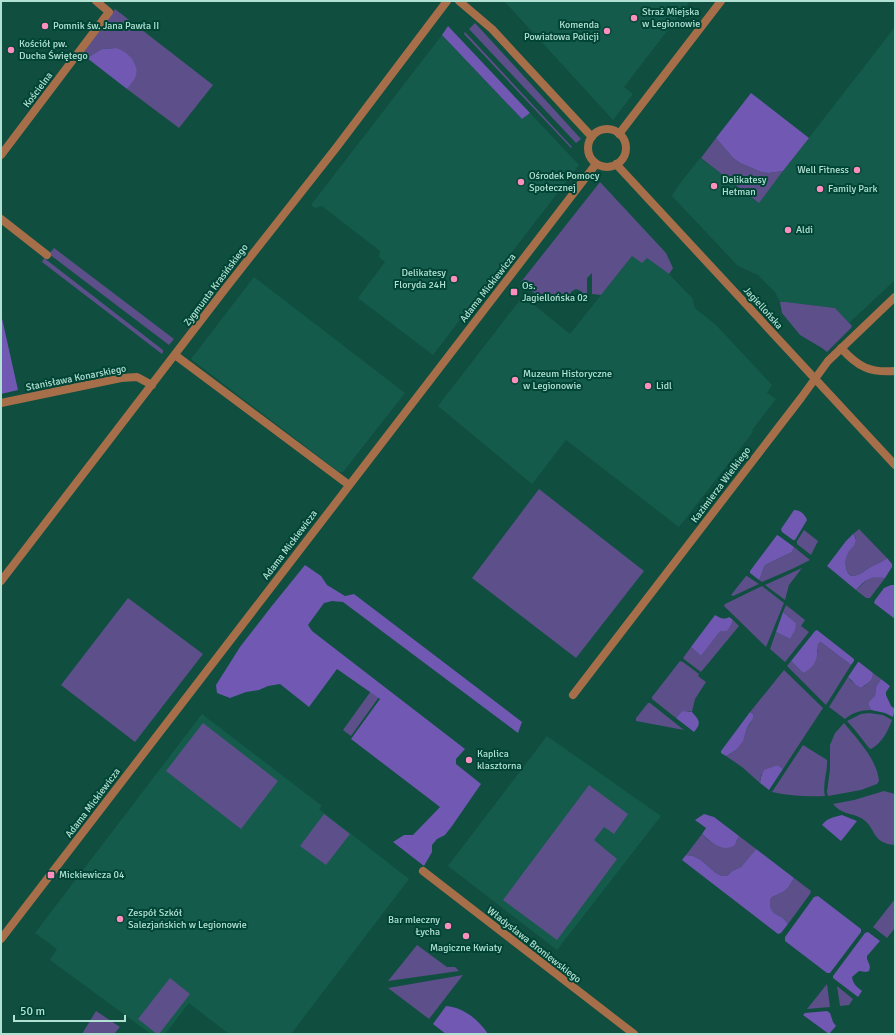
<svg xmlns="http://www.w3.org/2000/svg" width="896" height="1035" font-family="Signika,sans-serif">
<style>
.built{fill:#155b4b}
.green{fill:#5d4f89}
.forest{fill:#7158b2}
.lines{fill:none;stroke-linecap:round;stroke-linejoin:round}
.minor{stroke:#a76f49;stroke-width:8}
.tertiary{stroke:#a76f49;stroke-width:8}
.poi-dot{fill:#fd8ebe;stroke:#004436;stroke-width:1.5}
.labels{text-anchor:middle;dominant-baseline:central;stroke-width:4;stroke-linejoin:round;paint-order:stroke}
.poi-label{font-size:10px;fill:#b1e1d2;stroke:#004436;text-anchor:start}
.street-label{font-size:10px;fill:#b1e1d2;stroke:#004436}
</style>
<rect width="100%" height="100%" fill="#104e40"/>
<path class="built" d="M504,1H690L624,87L633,94L613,120Z
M895,27V280L849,323L835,308L786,302H780L775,292L758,275L740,267L737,265L672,196L678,186L700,158L759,202Z
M442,35L522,119L530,113L579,165L433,355L358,298L385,262L379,257L380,251L322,206L315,208L311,205Z
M632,256L646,257L669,274L693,299L694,306L696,309L716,325L772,385L767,393L776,399L752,430L753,432L679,527L566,440L532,484L438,406L523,296L570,334Z
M254,277L405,393L343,472H339L191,359Z
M202,714L322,806L319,809L409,879L291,1034H229L189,1003L165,1034H151L50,960L57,949L35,933Z
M547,736L661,816L557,950L448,866Z"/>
<path class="green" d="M115,9L213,85L179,128L127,89L134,79L136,73V67L134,62L116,48L102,49L87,58L82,54Z
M475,23L581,139L576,143L469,29Z
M465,32L572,147L571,148L464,34Z
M716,138L733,158L740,163L761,172L769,173L783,171L759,203L701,158Z
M600,182L666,253L673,268L669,274L647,258L642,263L632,256L601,295L592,294V273L587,278V294H584L581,291L576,289L572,291L569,295L538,296L521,282Z
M54,248L174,339L169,345L49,254Z
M44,258L163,350V352L162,354L42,262Z
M780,302H786L835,308L852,326L851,328L827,352L822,348L800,335L782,313Z
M539,489L644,571L576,658L472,578Z
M859,529L887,558C881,563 875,564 869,568C863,572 859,576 851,576C845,572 844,559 848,552C852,546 854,547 856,538L853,534Z
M804,530L818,541L811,555L797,544V541Z
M794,547L810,560L792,569L762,582L759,580C762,575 762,570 765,565L792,552Z
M802,568L789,585L785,600L765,585Z
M746,576H747L759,584L733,596L731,595Z
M878,576L885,578L870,598H866L856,590L868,579Z
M762,586L784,603L766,647L724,606L725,604Z
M128,598L203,654L135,742L61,685Z
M786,605L805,620L801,626L809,632L785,662L770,649L776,632L790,639L796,623L783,612Z
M732,619L739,626L701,672L685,660L683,658L691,647L701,656L720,630L732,623Z
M819,642L822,643L851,665L826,705L787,666L791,661L803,673L818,652V644Z
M680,661L683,662L699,674L698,676L706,682L695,699L692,712L689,711L681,712L676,718L652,699V697Z
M784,670L823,708L783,769L778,765L761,775L760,783L742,767L726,756L736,750L744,737L747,728L750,724L753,714L750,712Z
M873,673L881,679L876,687L875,696L869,706L871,710C861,710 852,713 845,719L829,707L848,677L851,681L861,688C867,685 873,680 873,673Z
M371,691L379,697L351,736L343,730Z
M648,703H650L684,730L636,721V718Z
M869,713L883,715L892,720C888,731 882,743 871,749L869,748L855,730L847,721L861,714Z
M203,723L278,781L241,829L166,771Z
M844,723C857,739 877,759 879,781L877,784L861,790L828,796L827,792L830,769V745L835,733Z
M803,745L827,760C828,772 822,784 825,796C807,797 790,796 772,792Z
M589,785L628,814L614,834L604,827L594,840L617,859L557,940L503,900Z
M884,791L895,794V845C870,843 877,827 861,818C851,813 841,814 833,804L854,800Z
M324,814L350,834L326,865L300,846Z
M702,834L708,840L720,846L736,842L739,836L756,849L741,867L732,871L727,876H722L716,873L701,860L693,856L686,855Z
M794,878L811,891L810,894L788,924L783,918L774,913L771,909L770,905V900L772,897L783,892L788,888Z
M895,899V928L887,938L873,927Z
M417,945L447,967H455L459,971L388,981Z
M463,975L429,1019L388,988Z
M170,978L190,994L159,1034H157L138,1019Z
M827,984L830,1007L807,1009Z
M837,986L853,999L849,1005L840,1006Z
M96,1011L120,1027L114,1034H82Z"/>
<path class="forest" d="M448,26L530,113L522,119L442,35Z
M116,48C128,52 141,64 135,78C133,82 130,85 127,89L87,58L102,49Z
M751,93L809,138L783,171L769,173L761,172L740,163L733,158L716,138Z
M1,314L18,390L1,394Z
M794,510C800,510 805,514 807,520L795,540H793L782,532L781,529Z
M853,534C855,537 857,539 855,543C854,547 850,549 848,553C844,560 845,572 851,576C859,576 863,572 869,568C875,564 881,563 887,558L892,564V567L885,578C870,575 865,580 856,590L827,566L846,541Z
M777,535L779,536L794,547L792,552L765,565C762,570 762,575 759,580L750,573V571Z
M305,565L321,576L327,585L345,596L354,594L522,722L518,733L343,602L332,601L324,603L308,625L312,631L465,749L456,759V764L481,784L452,826L445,835L437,839L432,845V852L424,866L393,842L404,835H413L440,807L351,739L380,699L337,669L309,707L280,684L268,686L259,690L246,692L230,698L217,693L216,685L240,647L271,607Z
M891,585H895V619L874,603L875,600L884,588Z
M783,612L796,623L795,630L790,639L776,632Z
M715,615C720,618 724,620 729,617L732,619V623L727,631H720L701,656L691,647Z
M817,630L854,659V661L851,665L822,643L820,642L818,644C817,658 817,666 803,673L791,661L815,631Z
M858,662H859L873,673C873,681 867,684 861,688L856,685L848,677Z
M881,679L890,686L886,692V695L891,706L895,709L893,717L885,713L871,710L869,706V702L875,696L876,687Z
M684,711L692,712C699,720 702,723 694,732L676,718L681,712Z
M750,712L753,714V718L747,728L743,741L736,750L726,756L721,753V751Z
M778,765L783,769L769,790L760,783L761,777L764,770Z
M704,814L714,817L739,836L734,846C732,846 729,848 727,848C718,848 708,840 702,834L706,828L695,820Z
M842,815L857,821L841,841L822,825C827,818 834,817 842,815Z
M756,849L794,878L788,888L783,892L772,897L770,900V905L771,909L774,913L783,918L788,924L781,933L778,934L682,860L686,855L693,856L701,860L716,873L722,876H727L732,871L741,867Z
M818,896L861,929V932L830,973H827L785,941V937L814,897Z
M868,932L880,941L867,956V959C869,964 871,966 869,971L866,972L859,971L852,977C853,984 857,987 862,991L858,997L833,978V976L865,933Z
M446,1006C463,1007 479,1020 488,1034H446L433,1024Z
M827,1011L830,1013L833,1022L836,1026L829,1034L803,1015L805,1013Z"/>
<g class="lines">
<path class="minor" d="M619,134L721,1
M1,155L109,12L96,1
M1,219L47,255
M841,348C858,367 870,373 895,371
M175,355L349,485
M1,403L121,378L137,377L152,385
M1,581L225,289L336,148L447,1
M573,695L801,398L828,361L895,297
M423,871L634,1034
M1,939L596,164"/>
<path class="tertiary" d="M459,1L492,29L592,137
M588 148a19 19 0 1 1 38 0a19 19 0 1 1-38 0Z
M616,164L895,465"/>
</g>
<g class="poi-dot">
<circle cx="634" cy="18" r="4"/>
<circle cx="45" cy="26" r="4"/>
<circle cx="607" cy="31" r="4"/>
<circle cx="11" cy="50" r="4"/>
<circle cx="857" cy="170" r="4"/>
<circle cx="521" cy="182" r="4"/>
<circle cx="714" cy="186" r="4"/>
<circle cx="820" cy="189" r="4"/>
<circle cx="788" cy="230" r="4"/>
<circle cx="454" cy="279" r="4"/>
<rect x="510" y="288" width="8" height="8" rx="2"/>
<circle cx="515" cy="380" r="4"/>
<circle cx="648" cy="386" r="4"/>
<circle cx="469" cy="760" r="4"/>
<rect x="47" y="871" width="8" height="8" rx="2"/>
<circle cx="120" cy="919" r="4"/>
<circle cx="448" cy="926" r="4"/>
<circle cx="466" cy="936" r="4"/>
</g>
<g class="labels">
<g class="poi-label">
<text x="642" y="12">Straż Miejska<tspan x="642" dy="12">w Legionowie</tspan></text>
<text x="599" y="25" text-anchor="end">Komenda<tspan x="599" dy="12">Powiatowa Policji</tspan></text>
<text x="53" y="26">Pomnik św. Jana Pawła II</text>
<text x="19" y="44">Kościół pw.<tspan x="19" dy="12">Ducha Świętego</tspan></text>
<text x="849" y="170" text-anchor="end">Well Fitness</text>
<text x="529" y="176">Ośrodek Pomocy<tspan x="529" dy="12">Społecznej</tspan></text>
<text x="722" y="180">Delikatesy<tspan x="722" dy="12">Hetman</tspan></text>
<text x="828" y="189">Family Park</text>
<text x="796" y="230">Aldi</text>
<text x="446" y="273" text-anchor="end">Delikatesy<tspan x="446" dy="12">Floryda 24H</tspan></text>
<text x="522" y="286">Os.<tspan x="522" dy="12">Jagiellońska 02</tspan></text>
<text x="523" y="374">Muzeum Historyczne<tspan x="523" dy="12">w Legionowie</tspan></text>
<text x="656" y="386">Lidl</text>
<text x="477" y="754">Kaplica<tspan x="477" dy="12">klasztorna</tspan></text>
<text x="59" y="875">Mickiewicza 04</text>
<text x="128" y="913">Zespół Szkół<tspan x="128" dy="12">Salezjańskich w Legionowie</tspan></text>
<text x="440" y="920" text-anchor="end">Bar mleczny<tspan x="440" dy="12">Łycha</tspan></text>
<text x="466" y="948" text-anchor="middle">Magiczne Kwiaty</text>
</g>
<g class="street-label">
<text transform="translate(38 90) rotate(-53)">Kościelna</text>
<text transform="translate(216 285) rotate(-53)">Zygmunta Krasińskiego</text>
<text transform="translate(488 288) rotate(-52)">Adama Mickiewicza</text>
<text transform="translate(763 308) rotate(48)">Jagiellońska</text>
<text transform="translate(76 378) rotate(-11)">Stanisława Konarskiego</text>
<text transform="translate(721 485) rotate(-53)">Kazimierza Wielkiego</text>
<text transform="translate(290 545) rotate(-53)">Adama Mickiewicza</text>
<text transform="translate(93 803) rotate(-53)">Adama Mickiewicza</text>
<text transform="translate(534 945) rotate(38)">Władysława Broniewskiego</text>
</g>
</g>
<rect width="896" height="1035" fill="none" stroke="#b1e1d2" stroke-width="4"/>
<path d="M14 1015v6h111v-6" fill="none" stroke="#b1e1d2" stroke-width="2"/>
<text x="20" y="1015" font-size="12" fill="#b1e1d2" stroke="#004436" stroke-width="3" paint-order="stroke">50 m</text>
</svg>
